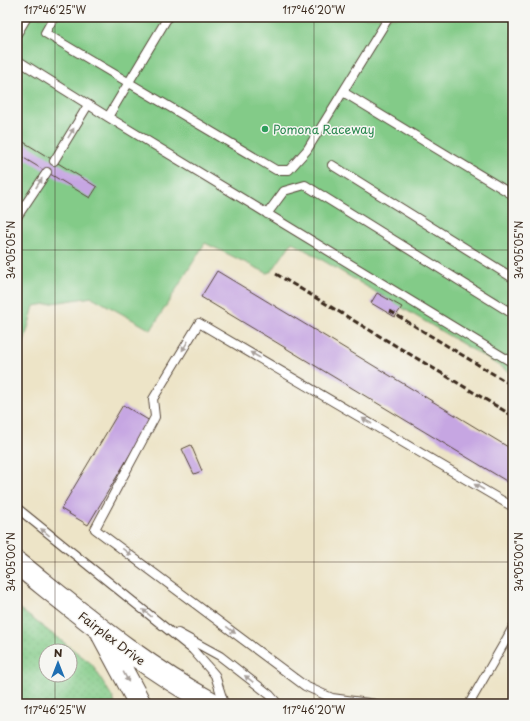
<svg xmlns="http://www.w3.org/2000/svg" width="530" height="721" font-family="'Playpen Sans',sans-serif">
<style>
.grass{fill:url(#grass-dots);stroke:#5f7a53;fill-rule:evenodd}
.garden{fill:#83cb88;stroke:#5f7a53}
.building{fill:#c6a6e2}
.lines{fill:none;stroke-linecap:round;stroke-linejoin:round}
.lane-casing{stroke:#564637;stroke-width:10}
.secondary-casing{stroke:#564637;stroke-width:24}
.lane{stroke:#fff;stroke-width:8}
.secondary{stroke:#fff;stroke-width:22}
.rail{stroke:#3b2a1e;stroke-width:3;stroke-dasharray:6 3;stroke-linecap:butt}
.oneway{fill:#a79f9a}
.ticks{fill:none;stroke:#3b2a1e;stroke-width:1;stroke-opacity:0.45}
.leisure-dot{fill:#2e9e5b;stroke:#f6f6f2;stroke-width:1.5}
.labels{text-anchor:middle;dominant-baseline:central;stroke-width:3;stroke-linejoin:round;paint-order:stroke}
.leisure-label{font-size:12px;fill:#27864d;stroke:#f6f6f2;text-anchor:start}
.street-label{font-size:12px;fill:#3b2a1e;stroke:#f6f6f2}
.neatline{fill:none;stroke:#3b2a1e;stroke-width:1.5}
.ticks-label{font-size:10px;text-anchor:middle;fill:#3b2a1e}
</style>
<defs>
<pattern id="grass-dots" width="8" height="8" patternUnits="userSpaceOnUse"><rect width="8" height="8" fill="#83cb88"/><path d="M2 2h.1M6 6h.1" fill="none" stroke="#72ae75" stroke-width="1.8" stroke-linecap="round"/></pattern>
</defs>
<rect width="100%" height="100%" fill="#f6f6f2"/>
<filter id="ink" filterUnits="userSpaceOnUse"><feTurbulence type="fractalNoise" baseFrequency=".025" numOctaves="2"/><feDisplacementMap in="SourceGraphic" scale="8" xChannelSelector="R" yChannelSelector="G"/><feConvolveMatrix kernelMatrix="1 2 1 2 8 2 1 2 1" color-interpolation-filters="sRGB"/></filter>
<filter id="wash" filterUnits="userSpaceOnUse"><feTurbulence type="fractalNoise" baseFrequency=".012" numOctaves="4" result="noise"/><feDisplacementMap in="SourceGraphic" scale="16" xChannelSelector="R" yChannelSelector="G"/><feGaussianBlur stdDeviation="0.9" result="paint"/><feColorMatrix in="noise" values="0 0 0 0 0 0 0 0 0 0 0 0 0 0 0 0 0 1.4 0 .05"/><feComposite in="paint" operator="in"/></filter>
<g filter="url(#wash)">
<rect width="100%" height="100%" fill="#ede4c7"/>
<path class="grass" d="M17,607L92,664L113,698L115,704H17ZM46,651H70V675H46Z"/>
<path class="garden" d="M17,17H513V374L292,242L272,271L267,273L205,243L151,330L92,297L34,306L17,367Z"/>
<g id="blocks">
<path class="building" d="M17,138L97,187L90,198L17,154Z
M217,271L513,450V485L201,297Z
M377,293L402,307L395,317L371,303Z
M123,405L150,421L88,525L61,509Z
M191,445L202,471L194,474L182,449Z"/>
</g>
</g>
<g filter="url(#ink)">
<use href="#blocks" fill-opacity="0" stroke="#564637" stroke-width="1"/>
<g class="lines">
<defs>
<path id="lane" d="M54,17L45,33L276,170H289L307,150L389,17
M17,34L27,17
M17,60L108,117L513,363
M343,92L513,195
M108,117L168,17
M54,161L88,105
M332,165L513,278
M267,214L284,191L305,185L513,314
M17,217L47,172
M17,508L193,650L215,675L224,704
M178,633L220,656L270,695L278,704
M507,638L513,627
M376,704L332,698L305,686L95,529L155,417L153,399L199,323L513,507
M469,704L507,638L513,641"/>
<path id="secondary" d="M17,563C80,613 142,666 213,704
M103,635L140,704"/>
</defs>
<use href="#lane" class="lane-casing"/>
<use href="#secondary" class="secondary-casing"/>
<use href="#lane" class="lane"/>
<use href="#secondary" class="secondary"/>
<path class="rail" d="M276,274L513,416
M390,311L513,386"/>
</g>
<defs><path id="oneway-solid" d="M-6-.8H1V-3.2L6.5 0L1 3.2V.8H-6Z"/></defs>
<g class="oneway">
<use href="#oneway-solid" transform="translate(71 133) rotate(-59)"/>
<use href="#oneway-solid" transform="translate(39 183) rotate(-57)"/>
<use href="#oneway-solid" transform="translate(185 346) rotate(121)"/>
<use href="#oneway-solid" transform="translate(255 355) rotate(-150)"/>
<use href="#oneway-solid" transform="translate(367 421) rotate(-150)"/>
<use href="#oneway-solid" transform="translate(479 487) rotate(-150)"/>
<use href="#oneway-solid" transform="translate(45 532) rotate(-141)"/>
<use href="#oneway-solid" transform="translate(127 552) rotate(37)"/>
<use href="#oneway-solid" transform="translate(147 613) rotate(-141)"/>
<use href="#oneway-solid" transform="translate(231 630) rotate(37)"/>
<use href="#oneway-solid" transform="translate(126 677) rotate(62)"/>
<use href="#oneway-solid" transform="translate(249 679) rotate(-142)"/>
</g>
</g>
<path class="ticks" d="M55,17V651M314,17V704M17,250H513M17,562H513M55,675V704"/>
<circle class="leisure-dot" cx="265" cy="129" r="4"/>
<g class="labels">
<g class="leisure-label">
<text x="273" y="129">Pomona Raceway</text>
</g>
<g class="street-label">
<text transform="translate(112 638) rotate(37)">Fairplex Drive</text>
</g>
</g>
<rect width="530" height="721" fill="none" stroke="#f6f6f2" stroke-width="44"/>
<g transform="translate(58 663)"><circle r="19" fill="#f6f6f2" stroke="#aba49d"/>
<path d="M0-3L7 15L0 10L-7 15Z" fill="#1f6fb2"/>
<text y="-6" font-size="11" font-weight="bold" text-anchor="middle" fill="#3b2a1e">N</text>
</g>
<rect x="22" y="22" width="486" height="677" class="neatline"/>
<g class="ticks-label">
<text x="55" y="14">117°46'25"W</text>
<text x="314" y="14">117°46'20"W</text>
<text transform="translate(11 250) rotate(-90)" y="4">34°05'05"N</text>
<text transform="translate(519 250) rotate(-90)" y="4">34°05'05"N</text>
<text transform="translate(11 562) rotate(-90)" y="4">34°05'00"N</text>
<text transform="translate(519 562) rotate(-90)" y="4">34°05'00"N</text>
<text x="55" y="714">117°46'25"W</text>
<text x="314" y="714">117°46'20"W</text>
</g>
</svg>
